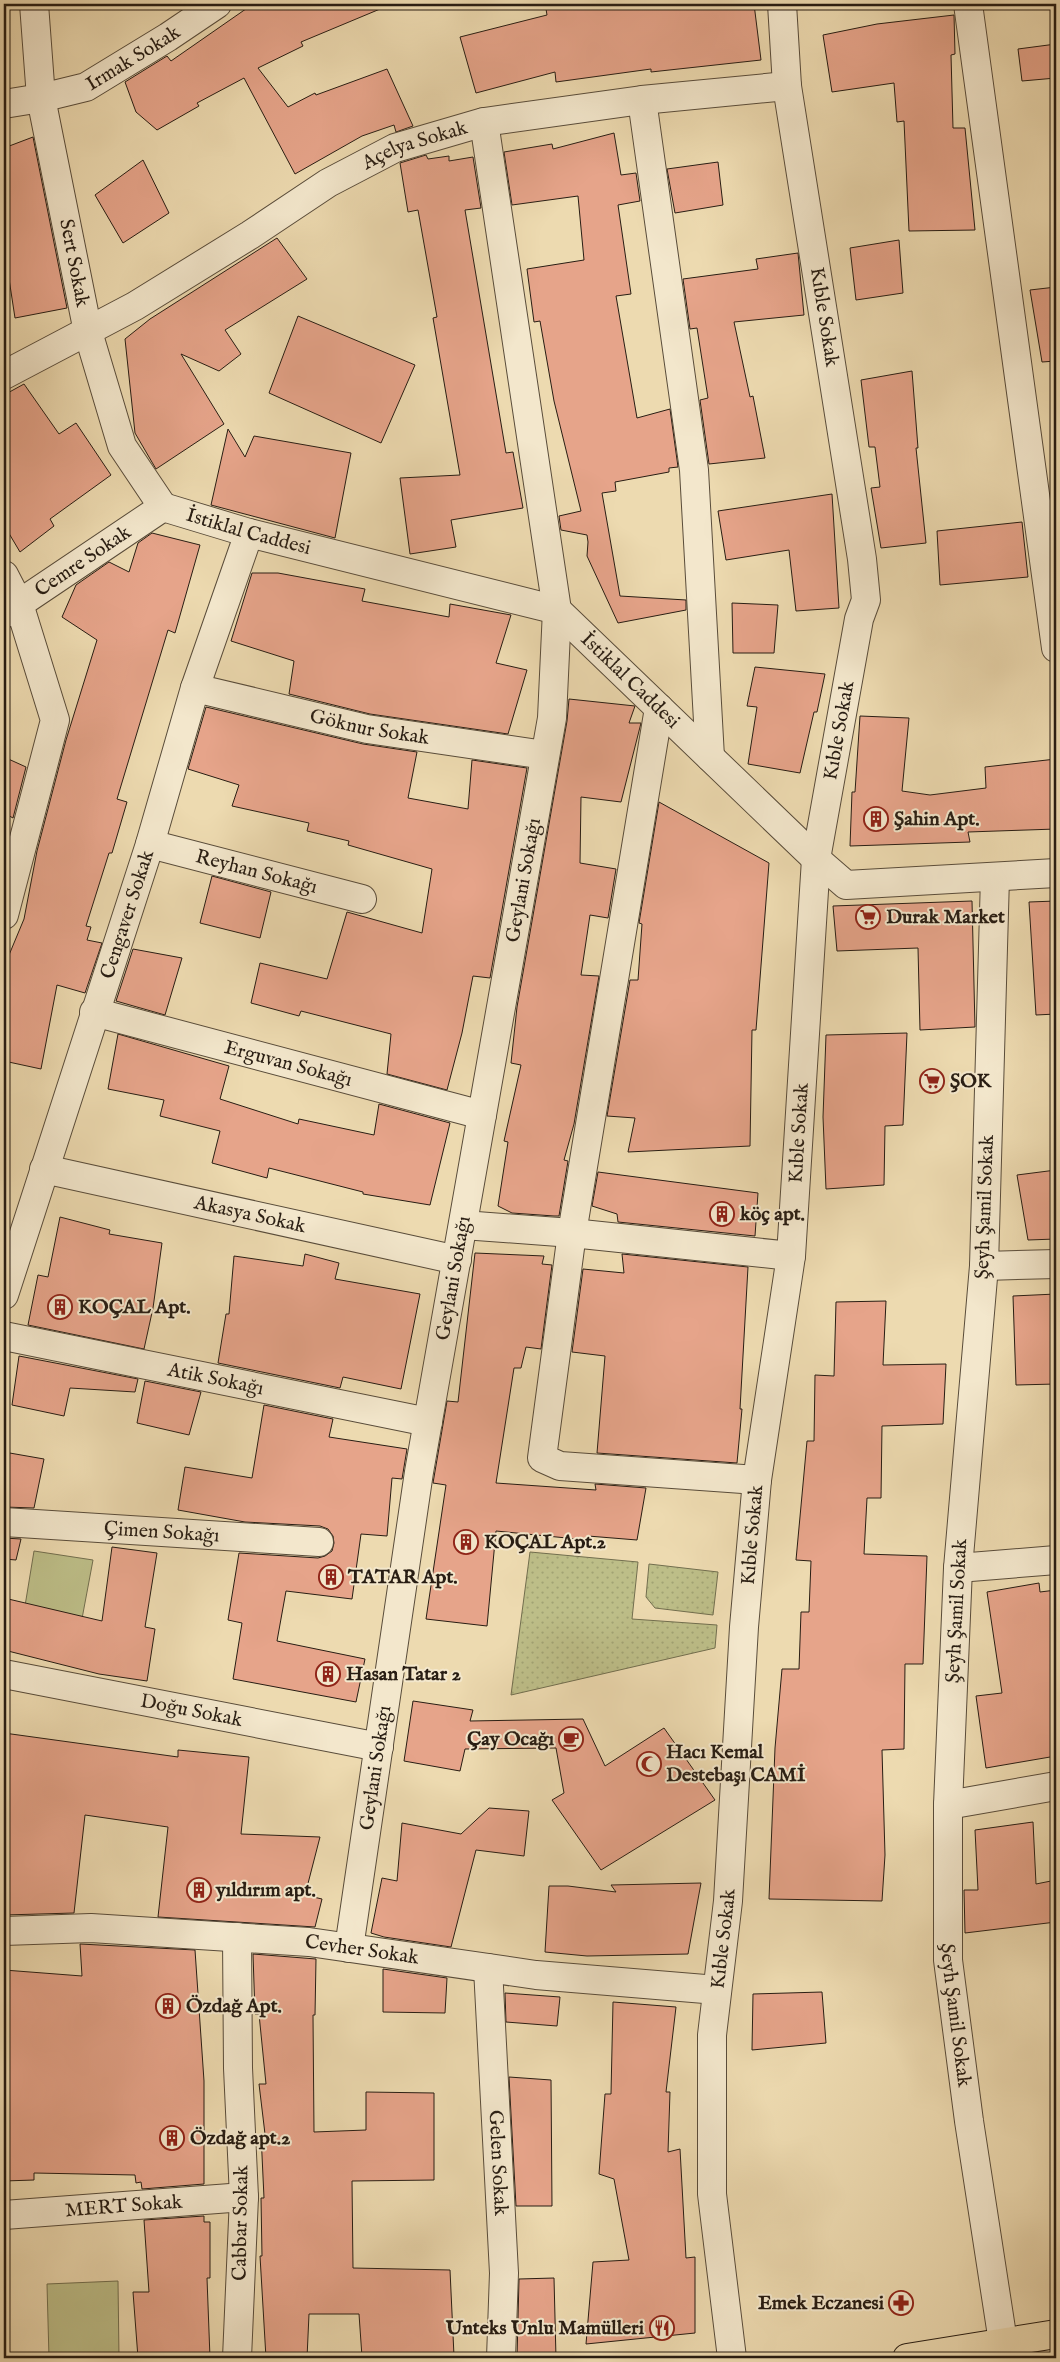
<svg xmlns="http://www.w3.org/2000/svg" width="1060" height="2362" font-family="'IM FELL English',serif">
<style>
.grass{fill:url(#grass-dots);stroke:#726e4e}
.garden{fill:#bdbe88;stroke:#726e4e}
.building{fill:#e6a48a;stroke:#281d13}
.lines{fill:none;stroke-linecap:round;stroke-linejoin:round}
.minor-casing{stroke:#594c3a;stroke-width:30}
.tertiary-casing{stroke:#594c3a;stroke-width:30}
.primary-casing{stroke:#281d13;stroke-width:30}
.minor{stroke:#f3e7cc;stroke-width:28}
.tertiary{stroke:#f3e7cc;stroke-width:28}
.primary{stroke:#eddab0;stroke-width:28}
.labels{text-anchor:middle;dominant-baseline:central;stroke-width:4;stroke-linejoin:round;paint-order:stroke}
.street-label{font-size:20px;fill:#281d13;stroke:#f3e7cc}
.poi-label{font-size:20px;font-weight:bold;fill:#281d13;stroke:#f3e7cc;text-anchor:start}
</style>
<defs>
<pattern id="grass-dots" width="8" height="8" patternUnits="userSpaceOnUse" patternTransform="scale(1.25)"><rect width="8" height="8" fill="#bdbe88"/><path d="M2 2h.1M6 6h.1" fill="none" stroke="#a2a374" stroke-width="1.8" stroke-linecap="round"/></pattern>
</defs>
<rect width="100%" height="100%" fill="#eddab0"/>
<filter id="stains"><feTurbulence type="fractalNoise" baseFrequency=".004" numOctaves="4"/><feColorMatrix values="0 0 0 0 .2 0 0 0 0 .09 0 0 0 0 .02 0 0 0 .5 -.17"/></filter>
<radialGradient id="worn" r=".72"><stop offset=".6" stop-color="#630" stop-opacity="0"/><stop offset="1" stop-color="#630" stop-opacity=".3"/></radialGradient>
<path class="grass" d="M530,1552L638,1562L632,1619L717,1625L715,1648L511,1695Z
M649,1564L718,1572L713,1615L655,1608L646,1597Z"/>
<path class="garden" d="M34,1551L93,1560L81,1624L24,1612Z
M118,2281L119,2358H49L47,2284Z"/>
<path class="building" d="M253,4H392L301,42L303,46L258,68L288,107L315,93L316,95L387,69L413,126L396,132L394,125L362,136L295,174L244,78L197,103L199,106L157,130L136,112L125,82L167,56L171,61Z
M579,4H754L761,60L651,72V69L556,82L555,72L476,93L460,37L547,15L546,9Z
M954,15L955,54L951,55L953,128H965L975,230L909,231L904,121L897,122L894,83L832,92L823,35L877,24Z
M1056,44V78L1022,81L1018,49Z
M614,133L621,175L636,173L640,201L618,205L631,294L616,296L637,418L670,409L678,467L669,468V472L615,482L616,491L602,493L620,596L686,600V610L618,623L587,556L588,542L587,535L561,530L559,516L581,511L554,401L540,321L534,322L527,269L584,260L578,196L512,205L504,152L552,144L553,149Z
M33,137L67,308L15,318L4,246V148Z
M426,155L428,159L449,156V161L473,157L481,208L465,210L506,453L513,452L523,508L451,520L456,547L410,554L400,478L460,475L433,318L437,317L418,210L408,212L400,163Z
M143,160L169,213L123,243L95,195Z
M718,162L723,205L675,213L667,169Z
M277,238L307,279L225,330L241,354L219,371L181,354L224,424L156,469L135,433L125,339L150,319Z
M899,240L903,293L856,300L850,248Z
M798,253L804,315L734,322L750,397L753,396L765,458L709,464L700,400L708,398L697,328L690,329L683,279L758,269L756,259Z
M1056,287V361L1042,362L1030,290Z
M298,316L415,365L381,443L269,393Z
M912,371L918,448H916L926,543L881,548L871,488L880,487L875,447H869L861,380Z
M24,384L59,434L76,423L111,475L50,519L54,526L20,552L4,525V395Z
M228,429L245,457L254,436L351,453L335,538L211,505Z
M832,494L839,608L796,611L789,550L726,560L718,511Z
M1022,522L1028,577L940,585L937,531Z
M152,533L200,545L175,633L168,630L117,799L127,802L112,853H109L86,926L91,927L87,940L102,943L85,993L57,985L41,1069L4,1061V967L24,919L37,851L66,740L97,640L62,617L76,585L109,562L129,572L138,543Z
M252,573H278L365,589L362,601L449,617L450,604L511,615L496,663L527,670L508,734L370,714L289,694L294,661L231,641Z
M732,603L778,605L774,653H733Z
M755,667L825,674L817,712H814L800,773L748,764L757,707L747,706Z
M569,699L635,706L629,723H641L621,802L581,797L580,863L616,869L608,918L590,915L581,975L599,976L574,1124L564,1160L568,1161L559,1216H554L512,1213L498,1206L508,1142L504,1141L521,1065L511,1063L517,1007L567,721Z
M206,707L363,744L417,752L408,798L468,809L472,760L527,768L490,978L473,976L462,1033L447,1090L387,1074L391,1034L301,1011L299,1016L251,1003L260,963L327,979L347,912L422,933L432,869L348,845L349,841L307,831L309,823L232,806L239,785L188,769Z
M860,716L909,718L902,791L930,795L986,788L985,767L1056,759V829L968,832L970,842L850,846L852,792H855Z
M4,757L26,767L13,818L4,813Z
M659,802L769,863L756,1030H752L750,1146L628,1152L635,1118L607,1116L630,980H638L642,924L639,923Z
M212,876L271,892L260,938L200,923Z
M972,901L975,1027L920,1030L918,948L837,951L833,906Z
M1056,901V1014L1036,1015L1029,902Z
M133,949L182,958L165,1015L116,1001Z
M907,1033L903,1125L885,1126L884,1185L826,1189L823,1117L826,1035Z
M118,1034L229,1066L220,1099L298,1124L299,1119L374,1135L379,1104L450,1123L430,1205L363,1194V1192L269,1168L267,1178L212,1163L220,1131L160,1116L164,1100L108,1089Z
M1056,1170V1239L1028,1240L1017,1175Z
M598,1172L758,1193L755,1236L618,1222L617,1214L592,1206Z
M60,1217L110,1230L109,1234L162,1243L153,1308L144,1349L28,1325L38,1275L48,1277Z
M475,1253L544,1256L542,1264L552,1265L541,1349L526,1347L521,1368H514L496,1483L596,1490L595,1484L646,1488L637,1540L588,1536L587,1540L496,1531L487,1626L426,1619L446,1485L433,1483L447,1401L458,1402Z
M305,1254L339,1263L335,1279L420,1294L401,1389L343,1377L340,1388L218,1363L226,1314H229L234,1256L303,1266Z
M622,1254L748,1267L740,1409H742L737,1463L597,1453L605,1356L572,1352L583,1269L624,1273Z
M1056,1294V1384L1016,1385L1013,1296Z
M886,1301L883,1365L946,1364L943,1424L882,1426L881,1498H867L864,1554L927,1556L923,1664H905L904,1749L882,1750L885,1855L882,1901L769,1899L775,1748L782,1669H799L801,1612H809L811,1561L796,1560L807,1441H814L815,1375L834,1376L836,1302Z
M19,1356L138,1379L135,1392L70,1388L64,1416L12,1405Z
M145,1381L201,1392L189,1435L137,1423Z
M264,1405L333,1419L329,1437L407,1449L402,1479L392,1478L387,1536L361,1534L352,1599L286,1591L277,1641L365,1659L356,1702L233,1679L242,1623L228,1620L239,1553L318,1558L325,1556L332,1551L334,1543L333,1536L328,1529L320,1526L245,1522L178,1510L185,1467L252,1478Z
M4,1452L44,1459L34,1508L4,1507Z
M4,1538L21,1539L16,1560L4,1559Z
M112,1547L157,1553L145,1627L155,1629L147,1681L99,1674L4,1650V1598L102,1621Z
M1039,1583L1040,1592L1056,1590V1756L986,1768L976,1696L1002,1693L987,1592Z
M413,1701L473,1710L470,1721L583,1719L605,1766L664,1728L715,1800L601,1870L552,1800L564,1793L556,1748L465,1749L460,1771L404,1761Z
M4,1733L178,1757V1750L249,1757L241,1834L320,1837L305,1895L322,1899L315,1927L158,1917L168,1827L85,1815L74,1913L4,1915Z
M489,1808L529,1811L524,1856L476,1850L451,1947L384,1937L371,1933L382,1878L397,1881L402,1823L461,1834Z
M1033,1822L1036,1884L1056,1880V1922L965,1933L964,1890H978L975,1830Z
M701,1883L688,1954L587,1956L545,1952L549,1886H568L616,1892L611,1885Z
M80,1944L195,1950L204,2081V2184L142,2189L141,2182L136,2183L135,2175L34,2173V2180L4,2181V1970L82,1976Z
M253,1954L316,1959L315,2015H313L314,2132L366,2130V2092L434,2093V2180L352,2181L353,2268L450,2270L454,2356L362,2357L359,2314H309L307,2358H266L260,2256H262L261,2198H264L261,2134H265L259,2084H266L259,2014H255Z
M383,1969L447,1978L445,2013L383,2012Z
M822,1992L826,2043L752,2050L753,1994Z
M505,1993L560,1997L557,2026L506,2022Z
M613,2002L676,2007L666,2092H670L668,2152L680,2149L686,2258L695,2257V2333L586,2344L593,2262L629,2260L614,2179L599,2174L605,2094H611Z
M509,2077L551,2080L552,2206H516Z
M204,2216V2222H210V2278H207L210,2358H138L133,2292H149L144,2220Z
M554,2278L556,2358H517L519,2279Z"/>
<g class="lines">
<defs>
<g id="minor">
<path d="M968,4L1056,648"/>
<path d="M642,100L694,470L710,757"/>
<path id="s1" d="M4,104L41,98L86,87L168,37L217,4"/>
<path id="s2" d="M4,375L135,306L250,235L328,183L395,148L484,122L642,100L787,86"/>
<path d="M4,575L19,604L55,720L4,915"/>
<path id="s3" d="M4,614L163,507L122,446L88,332L41,98L34,4"/>
<path id="s4" d="M195,688L367,729L545,755"/>
<path d="M659,708L572,1233L542,1458L560,1466L757,1480"/>
<path id="s5" d="M150,844L362,899"/>
<path id="s6" d="M995,877L984,1266L958,1568L948,1805V1960L969,2121L1003,2342"/>
<path id="s7" d="M94,1012L482,1115"/>
<path id="s8" d="M44,1169L457,1260"/>
<path d="M463,1225L572,1233L791,1256"/>
<path d="M984,1266L1056,1264"/>
<path id="s9" d="M4,1295L150,844L195,688L249,533"/>
<path id="s10" d="M4,1336L428,1422"/>
<path id="s11" d="M4,1522L319,1542"/>
<path d="M958,1568L1056,1560"/>
<path id="s12" d="M4,1674L379,1747"/>
<path d="M948,1805L1056,1786"/>
<path id="s13" d="M4,1931L91,1928L309,1942L536,1975L717,1990"/>
<path d="M237,1937L238,2068L244,2197L237,2358"/>
<path id="s14" d="M349,1948L419,1472L552,718L557,610L484,122"/>
<path id="s15" d="M488,1968L504,2273L501,2358"/>
<path id="s16" d="M4,2215L244,2197"/>
<path id="s17" d="M732,2358L712,2194V2035L728,1901L744,1627L757,1480L791,1256L816,859L859,619L866,600L862,559L787,86L782,4"/>
</g>
<g id="tertiary">
<path id="s18" d="M163,507L249,533L557,610L816,859L846,885L1056,873"/>
</g>
<path id="primary" d="M907,2358L1056,2334"/>
</defs>
<use href="#minor" class="minor-casing"/>
<use href="#tertiary" class="tertiary-casing"/>
<use href="#primary" class="primary-casing"/>
<use href="#minor" class="minor"/>
<use href="#tertiary" class="tertiary"/>
<use href="#primary" class="primary"/>
</g>
<defs>
<symbol id="building-ring" viewBox="-11 -11 22 22"><circle r="9.5" fill="#f3e7cc" stroke="#8f2418" stroke-width="1.5"/><path d="M-4-6H4V6H1V3H-1V6H-4ZM-2.5-4.3h1.7v1.8h-1.7ZM.8-4.3h1.7v1.8H.8ZM-2.5-1h1.7V.8h-1.7ZM.8-1h1.7V.8H.8Z" fill="#8f2418"/></symbol>
<symbol id="supermarket-ring" viewBox="-11 -11 22 22"><circle r="9.5" fill="#f3e7cc" stroke="#8f2418" stroke-width="1.5"/><path d="M-6-5.5h2.5l.6 2H6L4.5 2H-2.5L-4.4-4H-6ZM-1.5 3.2a1.3 1.3 0 1 0 .1 0ZM3 3.2a1.3 1.3 0 1 0 .1 0Z" fill="#8f2418"/></symbol>
<symbol id="cafe-ring" viewBox="-11 -11 22 22"><circle r="9.5" fill="#f3e7cc" stroke="#8f2418" stroke-width="1.5"/><path d="M-5.5-4.5H6V0H3Q3 3.5 0 3.5H-2.5Q-5.5 3.5-5.5 0ZM3-3.2v2h1.7v-2ZM-6 4.5H4V6H-6Z" fill="#8f2418"/></symbol>
<symbol id="mosque-ring" viewBox="-11 -11 22 22"><circle r="9.5" fill="#f3e7cc" stroke="#8f2418" stroke-width="1.5"/><path d="M3.5-4.9A6 6 0 1 0 3.5 4.9A5 5 0 1 1 3.5-4.9Z" fill="#8f2418"/></symbol>
<symbol id="pharmacy-ring" viewBox="-11 -11 22 22"><circle r="9.5" fill="#f3e7cc" stroke="#8f2418" stroke-width="1.5"/><path d="M-2-6h4v4h4v4h-4v4h-4v-4h-4v-4h4Z" fill="#8f2418"/></symbol>
<symbol id="restaurant-ring" viewBox="-11 -11 22 22"><circle r="9.5" fill="#f3e7cc" stroke="#8f2418" stroke-width="1.5"/><path d="M-5-6h1v4h1v-4h1v4h1v-4h1v5L-1.5 .5V6h-2V.5L-5-1ZM5-6V6H3V1.5H1.5Q1.5-4 5-6Z" fill="#8f2418"/></symbol>
</defs>
<g fill-rule="evenodd">
<use href="#building-ring" x="862" y="805" width="28" height="28"/>
<use href="#supermarket-ring" x="854" y="903" width="28" height="28"/>
<use href="#supermarket-ring" x="918" y="1067" width="28" height="28"/>
<use href="#building-ring" x="708" y="1200" width="28" height="28"/>
<use href="#building-ring" x="46" y="1293" width="28" height="28"/>
<use href="#building-ring" x="452" y="1528" width="28" height="28"/>
<use href="#building-ring" x="317" y="1563" width="28" height="28"/>
<use href="#building-ring" x="314" y="1660" width="28" height="28"/>
<use href="#cafe-ring" x="557" y="1725" width="28" height="28"/>
<use href="#mosque-ring" x="635" y="1750" width="28" height="28"/>
<use href="#building-ring" x="185" y="1876" width="28" height="28"/>
<use href="#building-ring" x="154" y="1992" width="28" height="28"/>
<use href="#building-ring" x="158" y="2124" width="28" height="28"/>
<use href="#pharmacy-ring" x="887" y="2289" width="28" height="28"/>
<use href="#restaurant-ring" x="648" y="2314" width="28" height="28"/>
</g>
<g class="labels">
<g class="street-label">
<text stroke="none"><textPath href="#s1" startOffset="139">Irmak Sokak</textPath></text>
<text stroke="none"><textPath href="#s2" startOffset="472">Açelya Sokak</textPath></text>
<text transform="translate(74 263) rotate(79)">Sert Sokak</text>
<text transform="translate(824 317) rotate(81)">Kıble Sokak</text>
<text stroke="none"><textPath href="#s18" startOffset="89">İstiklal Caddesi</textPath></text>
<text stroke="none"><textPath href="#s3" startOffset="95">Cemre Sokak</textPath></text>
<text stroke="none"><textPath href="#s18" startOffset="509">İstiklal Caddesi</textPath></text>
<text stroke="none"><textPath href="#s4" startOffset="179">Göknur Sokak</textPath></text>
<text stroke="none"><textPath href="#s17" startOffset="1636">Kıble Sokak</textPath></text>
<text stroke="none"><textPath href="#s5" startOffset="110">Reyhan Sokağı</textPath></text>
<text stroke="none"><textPath href="#s14" startOffset="1082">Geylani Sokağı</textPath></text>
<text stroke="none"><textPath href="#s9" startOffset="400">Cengaver Sokak</textPath></text>
<text stroke="none"><textPath href="#s7" startOffset="201">Erguvan Sokağı</textPath></text>
<text stroke="none"><textPath href="#s17" startOffset="1231">Kıble Sokak</textPath></text>
<text transform="translate(985 1207) rotate(-88)">Şeyh Şamil Sokak</text>
<text stroke="none"><textPath href="#s8" startOffset="211">Akasya Sokak</textPath></text>
<text stroke="none"><textPath href="#s14" startOffset="678">Geylani Sokağı</textPath></text>
<text stroke="none"><textPath href="#s10" startOffset="216">Atik Sokağı</textPath></text>
<text stroke="none"><textPath href="#s11" startOffset="158">Çimen Sokağı</textPath></text>
<text stroke="none"><textPath href="#s17" startOffset="826">Kıble Sokak</textPath></text>
<text transform="translate(957 1611) rotate(-87)">Şeyh Şamil Sokak</text>
<text stroke="none"><textPath href="#s12" startOffset="191">Doğu Sokak</textPath></text>
<text stroke="none"><textPath href="#s14" startOffset="182">Geylani Sokağı</textPath></text>
<text stroke="none"><textPath href="#s17" startOffset="421">Kıble Sokak</textPath></text>
<text stroke="none"><textPath href="#s13" startOffset="359">Cevher Sokak</textPath></text>
<text stroke="none"><textPath href="#s6" startOffset="1140">Şeyh Şamil Sokak</textPath></text>
<text stroke="none"><textPath href="#s15" startOffset="195">Gelen Sokak</textPath></text>
<text stroke="none"><textPath href="#s16" startOffset="120">MERT Sokak</textPath></text>
<text transform="translate(241 2223) rotate(-89)">Cabbar Sokak</text>
</g>
<g class="poi-label">
<text x="894" y="819">Şahin Apt.</text>
<text x="886" y="917">Durak Market</text>
<text x="950" y="1081">ŞOK</text>
<text x="740" y="1214">köç apt.</text>
<text x="78" y="1307">KOÇAL Apt.</text>
<text x="484" y="1542">KOÇAL Apt.2</text>
<text x="348" y="1577">TATAR Apt.</text>
<text x="346" y="1674">Hasan Tatar 2</text>
<text x="554" y="1739" text-anchor="end">Çay Ocağı</text>
<text x="666" y="1752">Hacı Kemal<tspan x="666" dy="23">Destebaşı CAMİ</tspan></text>
<text x="216" y="1890">yıldırım apt.</text>
<text x="186" y="2006">Özdağ Apt.</text>
<text x="190" y="2138">Özdağ apt.2</text>
<text x="884" y="2303" text-anchor="end">Emek Eczanesi</text>
<text x="644" y="2328" text-anchor="end">Unteks Unlu Mamülleri</text>
</g>
</g>
<rect width="1060" height="2362" fill="none" stroke="#eddab0" stroke-width="20"/>
<rect x="5" y="5" width="1050" height="2352" fill="none" stroke="#281d13" stroke-width="2.5"/>
<rect x="10" y="10" width="1040" height="2342" fill="none" stroke="#281d13"/>
<rect width="100%" height="100%" filter="url(#stains)"/>
<rect width="100%" height="100%" fill="url(#worn)"/>
</svg>
